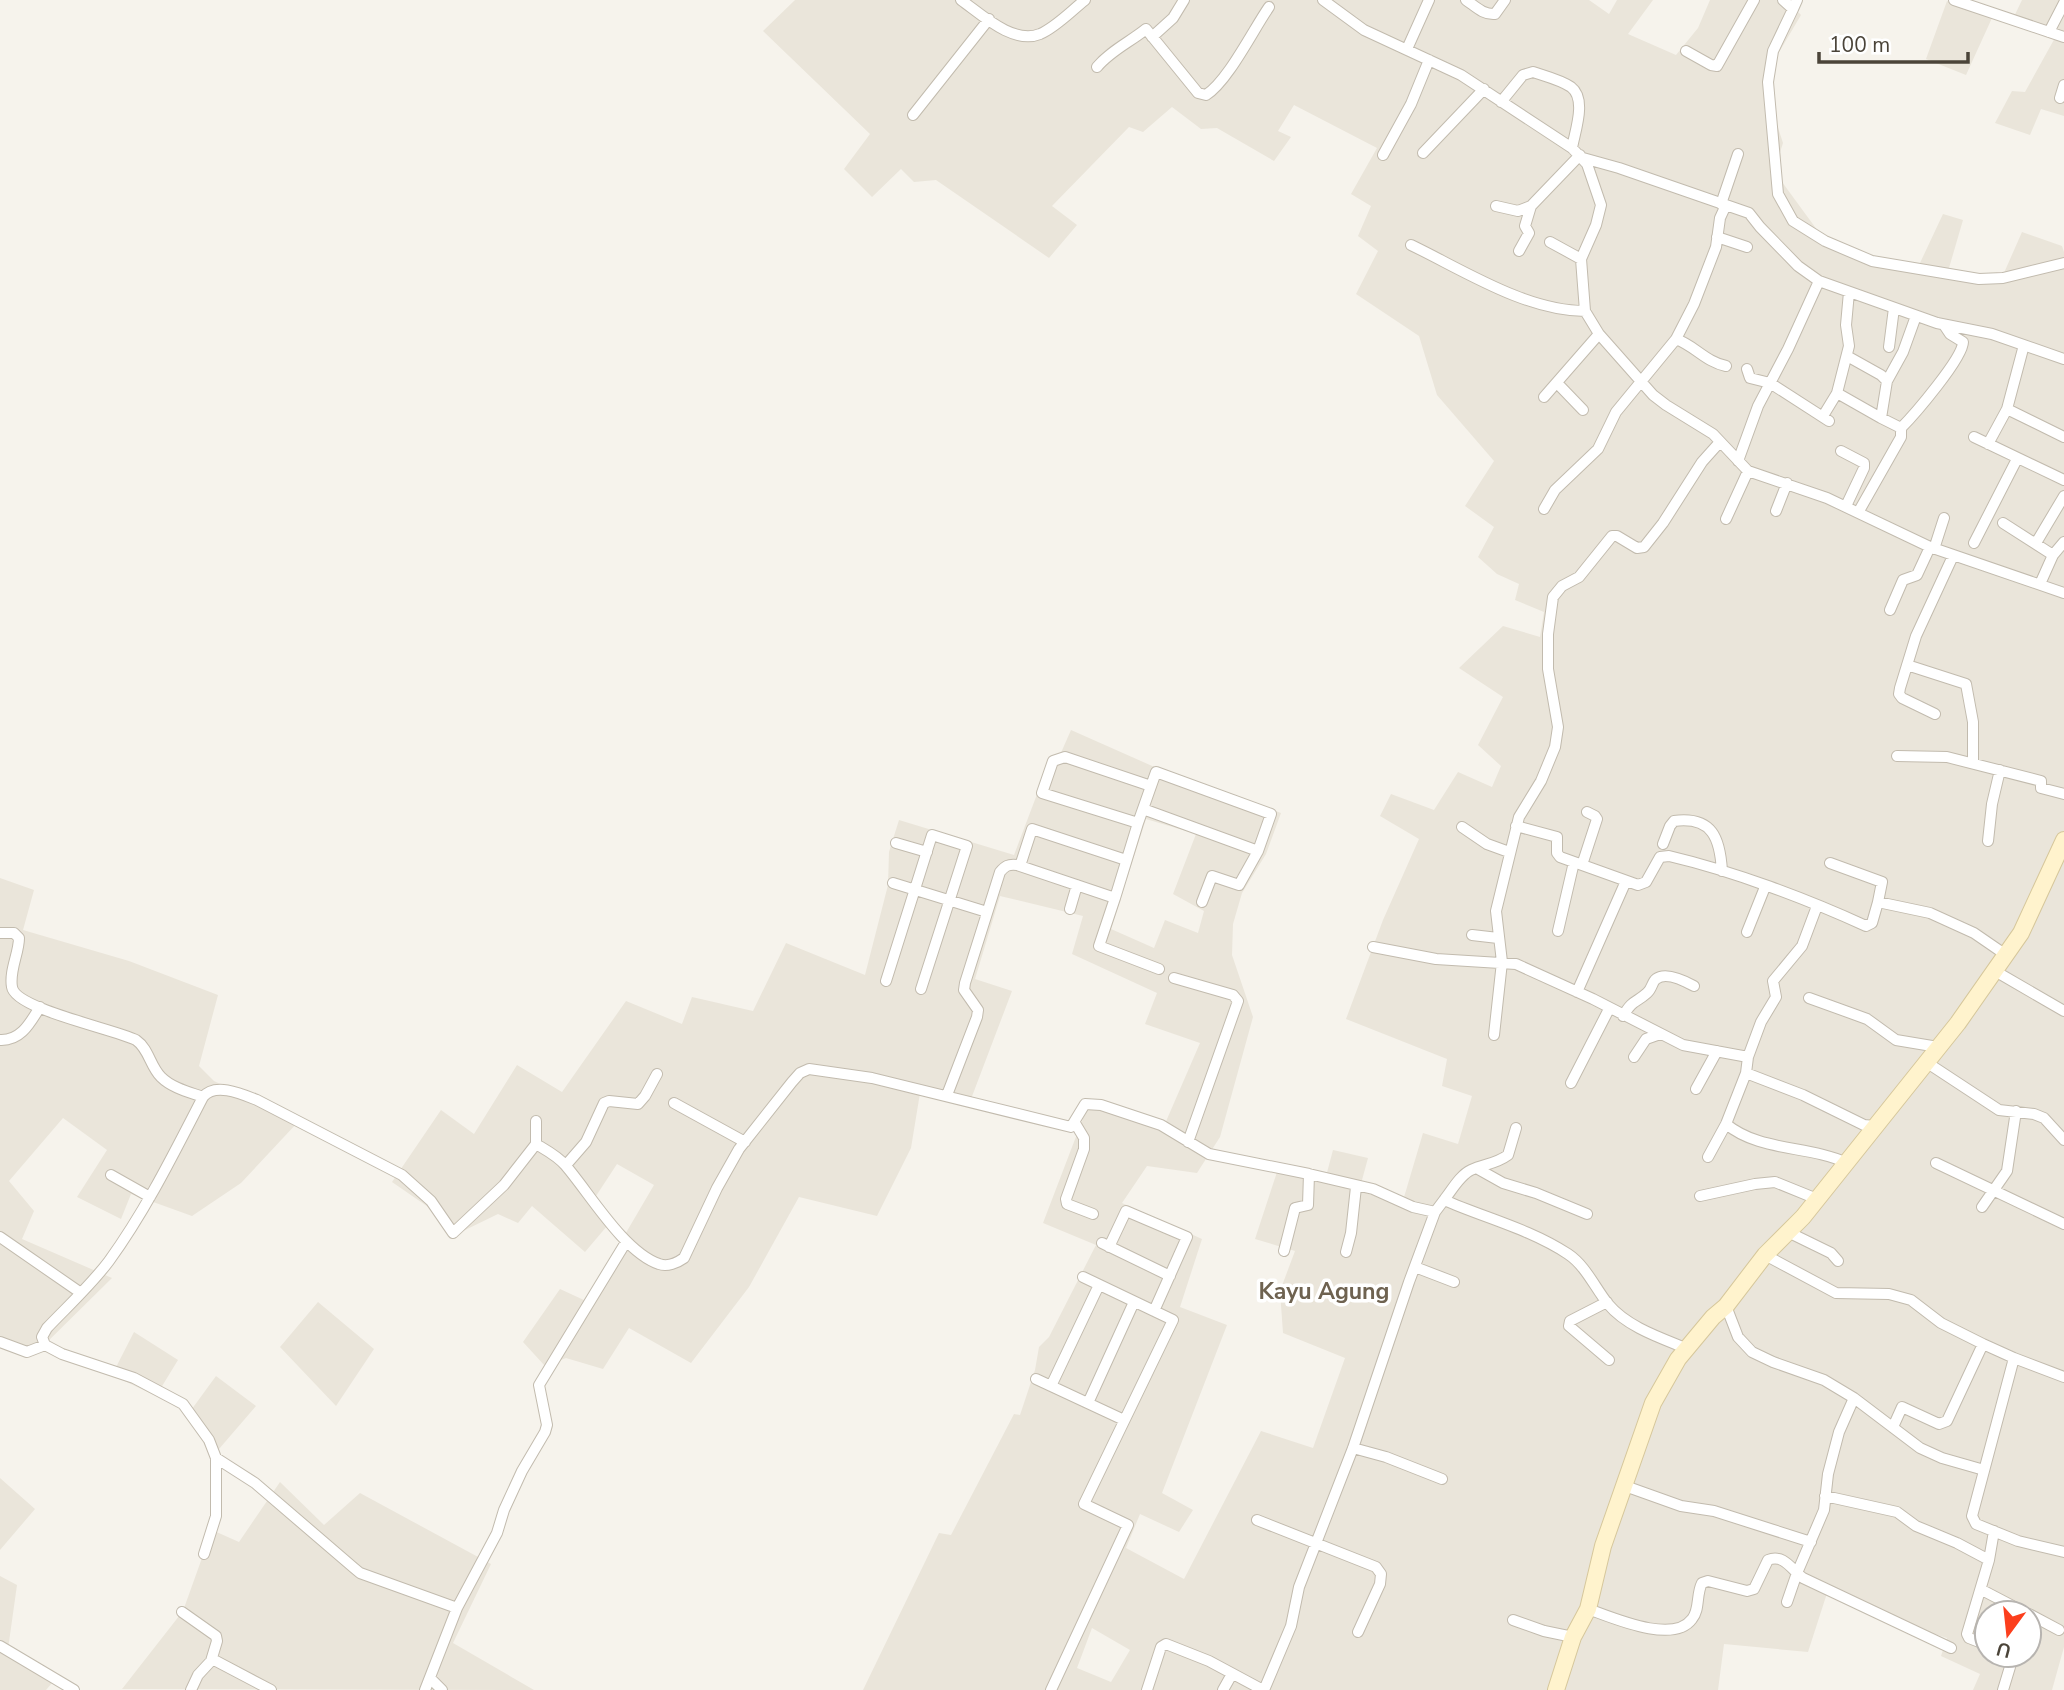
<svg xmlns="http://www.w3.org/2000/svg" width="2064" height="1690" font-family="'Nunito Sans',sans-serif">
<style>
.residential{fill:#eae5da;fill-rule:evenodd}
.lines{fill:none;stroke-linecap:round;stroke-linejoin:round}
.street-casing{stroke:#c2bbae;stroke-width:12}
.secondary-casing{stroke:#d6c79b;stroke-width:18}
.street{stroke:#fff;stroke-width:10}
.secondary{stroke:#fff3cd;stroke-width:16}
.labels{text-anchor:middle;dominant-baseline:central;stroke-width:7;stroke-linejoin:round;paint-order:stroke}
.quarter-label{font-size:23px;font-weight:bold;fill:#6e6250;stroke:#fff}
</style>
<rect width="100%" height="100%" fill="#f6f3ec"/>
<path class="residential" d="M795,0H1589L1609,14L1617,0H1653L1628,34L1676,55L1698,28L1710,0H1787L1801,15L1775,59L1768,97L1783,143L1774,171L1823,238L1863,261L1920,263L1943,214L1963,220L1949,268L2000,282L2022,232L2062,246L2064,252V1647L2052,1690H1973L1980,1674L1941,1656L1947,1638L1863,1611L1829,1587L1808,1652L1724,1644L1718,1690H863L939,1533L951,1535L1014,1414L1020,1415L1035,1370L1039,1347L1049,1337L1096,1245L1043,1223L1090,1100L1164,1126L1200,1043L1145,1024L1157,993L1072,954L1083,916L1000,896L975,979L1012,991L971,1099L921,1087L911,1148L877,1216L799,1197L749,1287L691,1363L629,1328L603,1369L566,1358L545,1366L523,1342L560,1289L586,1301L654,1185L617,1164L596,1196L613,1219L585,1252L532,1206L518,1223L498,1214L463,1231L392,1182L441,1110L474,1134L517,1065L562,1092L626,1001L682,1024L692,997L753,1011L786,943L865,975L888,885L889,852L899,820L1014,855L1050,760L1060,755L1071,730L1159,769L1281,813L1266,854L1242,893L1233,924L1232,955L1253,1017L1220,1137L1197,1173L1147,1166L1122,1203L1202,1239L1180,1307L1227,1325L1162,1493L1193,1510L1179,1532L1140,1514L1126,1548L1184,1579L1261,1431L1313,1448L1345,1358L1283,1333L1280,1291L1295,1251L1255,1239L1278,1169L1325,1180L1333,1150L1368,1158L1359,1191L1402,1204L1423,1133L1458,1144L1472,1096L1442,1086L1447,1059L1346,1019L1383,920L1419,839L1380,816L1391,794L1434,810L1458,772L1492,787L1501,766L1478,745L1503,697L1459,668L1503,626L1540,637L1544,612L1515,600L1519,584L1497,574L1478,557L1494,527L1465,506L1494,461L1437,395L1419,336L1356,294L1378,251L1358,236L1371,206L1351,194L1377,148L1294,105L1278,131L1291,137L1274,161L1217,128L1201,129L1172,107L1143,132L1129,127L1052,206L1077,225L1049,258L936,180L914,182L901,169L872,197L844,169L870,134L763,31ZM1146,819L1196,834L1173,894L1204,911L1198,933L1165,920L1154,948L1111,929ZM1987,1613H2029V1655H1987ZM1092,1628L1130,1650L1111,1682L1077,1668Z
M2022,0H2064V116L2041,109L2030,135L1995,123L2012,91L2025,92L2056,36L2010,25Z
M1947,1L1992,18L1966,75L1926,59Z
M0,878L34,890L23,930L129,961L218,995L199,1066L214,1081L298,1122L241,1183L192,1216L131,1194L121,1219L77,1197L107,1150L63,1118L9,1181L34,1211L22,1239L112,1278L36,1353L0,1340Z
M318,1302L374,1349L336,1406L280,1347Z
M134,1332L178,1360L156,1396L112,1375Z
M216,1376L256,1406L219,1449L208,1452L189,1413Z
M0,1478L35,1509L0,1550Z
M280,1482L324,1525L360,1493L491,1564L453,1643L534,1690L122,1689L183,1611L212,1530L239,1542Z
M0,1576L17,1585L8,1649L52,1683L46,1690H0Z"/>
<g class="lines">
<defs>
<path id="street" d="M961,0C981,14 1013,45 1040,34C1056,27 1071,11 1085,0
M1323,0L1364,30L1461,75L1572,148L1587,164L1601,205L1596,225L1581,259L1585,311L1599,334L1653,395L1666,405L1713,434L1748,471L1827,498L1930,547L2064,593
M1466,0C1475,6 1483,15 1495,14L1505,0
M1783,0L1793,9L1797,0
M1954,0L2064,37
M1793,9L1773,51L1768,82L1778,194L1793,221L1825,241L1872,261L1979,279L2003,278L2064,263
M2049,32L2064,3
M1152,37L1173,18L1184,0
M1407,49L1429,0
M1686,51L1711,65L1717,66L1754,0
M1097,67C1110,51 1130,42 1146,29L1198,93L1206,95C1228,81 1253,30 1269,7
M2060,98L2064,85
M1501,102L1523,75L1533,72C1545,76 1561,80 1571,87C1587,99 1575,131 1572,148
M913,115L989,19
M1423,153L1484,89
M1383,155L1411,104L1429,60
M1583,158L1619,168L1749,213L1760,227L1798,266L1819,281L1937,323L1992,334L2064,359
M1721,204L1738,154
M1496,206L1518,211L1531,206
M1717,237L1747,247
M1550,242L1581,259
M1411,245C1463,270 1526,311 1585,311
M1519,251L1529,233L1525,226L1531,206L1580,155
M1676,339C1695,346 1706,362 1726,366
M1889,347L1894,308
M1847,356L1881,375L1887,381L1881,418L1901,428
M1747,369L1750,378L1770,383L1829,421
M1887,381L1903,352L1916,316
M1557,383L1583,410
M1837,393L1881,418
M1544,397L1599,334
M2007,409L2064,437
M1823,416L1837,393L1849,346L1846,325L1849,292
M1974,437L2064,480
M1988,444L2007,409L2024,345
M1841,451L1864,463V468L1846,506
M1738,461L1758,406L1788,349L1819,281
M1544,509L1555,490L1598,449L1616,412L1676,339L1694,304L1716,247L1720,218L1726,205
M1776,511L1787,483
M1859,511L1901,437V428C1914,415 1963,358 1963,342L1950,334L1944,325
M1726,519L1748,471
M2003,523L2053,555
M1974,543L2017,459
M2036,543L2064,496
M1934,549L1944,518
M2040,584L2053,555L2064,542
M1890,610L1903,580L1917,575L1930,547
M1907,665L1966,684L1973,722V763
M1935,714L1902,698L1899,694L1900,688L1916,636L1953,556
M1897,756L1947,757L2041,781V788L2064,794
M1143,809L1258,851
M1138,823L1042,793L1053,761L1065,757L1151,786
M1516,826L1557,837V853L1560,857L1638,885L1646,882L1660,857L1669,856C1733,871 1807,899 1866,926L1872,923L1878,902L1930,913L1974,933L2006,955
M1462,827L1487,844L1509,852
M1988,841L1992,804L2000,770
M896,843L927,852
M1663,844L1670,826L1674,821C1713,816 1720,839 1722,871
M1830,863L1882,882L1878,902
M1582,865L1597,819L1595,816L1587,812
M1020,866L1032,829L1126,860
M893,883L987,912
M1115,898L1138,823L1156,772L1271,814L1258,851L1239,885L1212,876L1202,902
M1070,909L1077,885
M1558,931L1574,862
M1747,932L1765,887
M0,933H14L19,938C19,953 9,971 12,987C15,1009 114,1029 136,1040C149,1049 150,1066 161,1077C172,1088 189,1092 203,1097
M1472,935L1498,938
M1373,947L1436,959L1516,964L1593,999L1683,1045L1748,1057
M1995,971L2064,1011
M1174,978L1233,995L1238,1001L1188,1142
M886,981L932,835L967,846L921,989
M1577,992L1626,881
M1809,998L1867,1019L1896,1040L1938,1047
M1623,1016C1633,999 1636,1003 1647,993C1652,989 1652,982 1656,979C1666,971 1685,981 1694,986
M1494,1035L1502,962L1496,911L1519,817L1541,781L1555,747L1558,727L1548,669V634L1553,597L1562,586L1579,577L1612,536H1617L1637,548L1644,547L1663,523L1702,462L1719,443
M0,1040C21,1041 30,1023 40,1007
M1634,1057L1646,1039L1660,1034
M1926,1062L1999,1110L2034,1114L2044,1118L2064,1140
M1746,1073L1803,1095L1864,1125L1874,1126
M1571,1083L1609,1009
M1696,1089L1717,1051
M947,1095L977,1017L978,1010L964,990L965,983L1000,872C1005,866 1008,864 1017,865L1115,898L1099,946L1159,969
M674,1103L745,1142
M536,1121V1144C546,1150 558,1156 566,1166C590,1194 624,1252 659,1264C667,1267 677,1263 684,1258L717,1188L739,1149L792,1082L800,1073L809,1069L872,1078L1071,1127L1085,1104L1101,1105L1161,1125L1209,1154L1309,1174L1373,1189L1413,1207L1435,1212
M1075,1123L1084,1138V1149L1066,1199L1067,1204L1093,1214
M1726,1124C1760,1152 1808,1145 1847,1163
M1708,1157L1726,1124L1746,1073L1748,1057L1761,1022L1776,997L1773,981L1802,946L1817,906
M1936,1163L2064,1224
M566,1165L586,1142L604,1103L609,1101L638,1104L645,1096L657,1074
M1478,1169L1503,1183L1536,1193L1587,1214
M111,1175L150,1197
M1700,1196L1755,1184L1775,1182L1817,1199
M1444,1200C1452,1190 1460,1175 1471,1170C1484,1164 1496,1164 1508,1155L1516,1128
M1982,1207L2007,1171L2016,1111
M1788,1232L1831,1253L1838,1261
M0,1237L81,1293
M1102,1243L1170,1276
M1109,1247L1126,1211L1187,1237L1154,1311
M1284,1251L1295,1208L1308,1205L1309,1174
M1346,1252L1351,1233L1356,1187
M1765,1255L1836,1293L1889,1294L1911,1300L1941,1323L1983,1344L2014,1358L2064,1377
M1415,1267L1454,1282
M1607,1302L1570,1321L1569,1326L1609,1360
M1726,1306L1738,1337L1752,1352L1773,1362L1824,1380L1854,1398L1839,1432L1828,1474L1824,1510L1797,1573L1803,1578L1951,1648
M0,1342L27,1352L45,1345
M2014,1358L1972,1516L1976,1524L2018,1541L2064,1552
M1036,1379L1124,1420
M1051,1386L1099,1285
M1854,1398L1920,1448L1942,1458L1984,1470
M1088,1403L1134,1302
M1893,1427L1902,1407L1939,1424L1947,1421L1983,1344
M1353,1448L1386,1457L1442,1479
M1625,1486L1681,1506L1714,1511L1811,1542
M1825,1496L1897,1512L1916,1526L1957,1543L1989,1560L1967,1634L1969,1638L1987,1645
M1257,1520L1376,1567L1381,1574L1380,1584L1358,1632
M204,1554L216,1516V1458
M1989,1560L1994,1531
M1982,1590L2026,1613
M457,1608L360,1573L354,1568L255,1483L216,1458L209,1440L183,1404L134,1378L62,1354L45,1345L42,1337L47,1328C68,1306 91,1285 109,1261C146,1210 174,1153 203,1097C215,1082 242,1094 257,1100L402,1175L431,1201L453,1233L504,1185L536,1144
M1588,1609C1611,1617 1673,1645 1692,1619C1700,1610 1696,1594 1702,1583L1708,1581L1747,1591L1754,1589L1768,1560C1781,1555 1788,1564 1797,1573L1787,1602
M182,1612L216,1636L217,1641L211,1661
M2029,1614L2059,1630
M1513,1620L1544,1631L1573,1637
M0,1646L74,1690
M430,1678L442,1690
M191,1690L198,1675L211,1661H216L271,1690
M425,1690L457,1608L497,1533L504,1510L522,1471L545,1432L547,1425L539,1385L626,1242
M1051,1690L1128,1525L1084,1504L1173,1320L1083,1277
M1147,1690L1161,1647L1166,1644L1209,1661L1263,1690
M1223,1690L1232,1674
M1264,1690L1291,1626L1299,1587L1353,1448L1409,1282L1435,1212L1444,1200C1485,1218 1530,1229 1568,1254C1586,1266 1595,1288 1608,1304C1627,1327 1661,1338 1688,1349
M2003,1690L2013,1657L2011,1655"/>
<path id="secondary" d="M1556,1690L1573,1637L1588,1609L1603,1546L1653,1403L1678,1359L1713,1317L1726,1306L1765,1255L1803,1217L1958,1023L2021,933L2064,840"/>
</defs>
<use href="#street" class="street-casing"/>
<use href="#secondary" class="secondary-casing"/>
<use href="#street" class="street"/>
<use href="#secondary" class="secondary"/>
</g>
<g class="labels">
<g class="quarter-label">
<text x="1324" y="1291">Kayu Agung</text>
</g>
</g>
<g transform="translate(2008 1634) rotate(195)"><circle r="33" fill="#ffffff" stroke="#b7b4b0" stroke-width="2"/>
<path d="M0-5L12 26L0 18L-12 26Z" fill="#fc3f1d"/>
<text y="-10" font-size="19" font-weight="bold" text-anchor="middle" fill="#4b4439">U</text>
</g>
<path d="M1819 52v10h149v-10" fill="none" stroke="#4b4439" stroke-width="3.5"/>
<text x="1829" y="52" font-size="21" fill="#4b4439" stroke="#ffffff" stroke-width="5" paint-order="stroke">100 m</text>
</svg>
